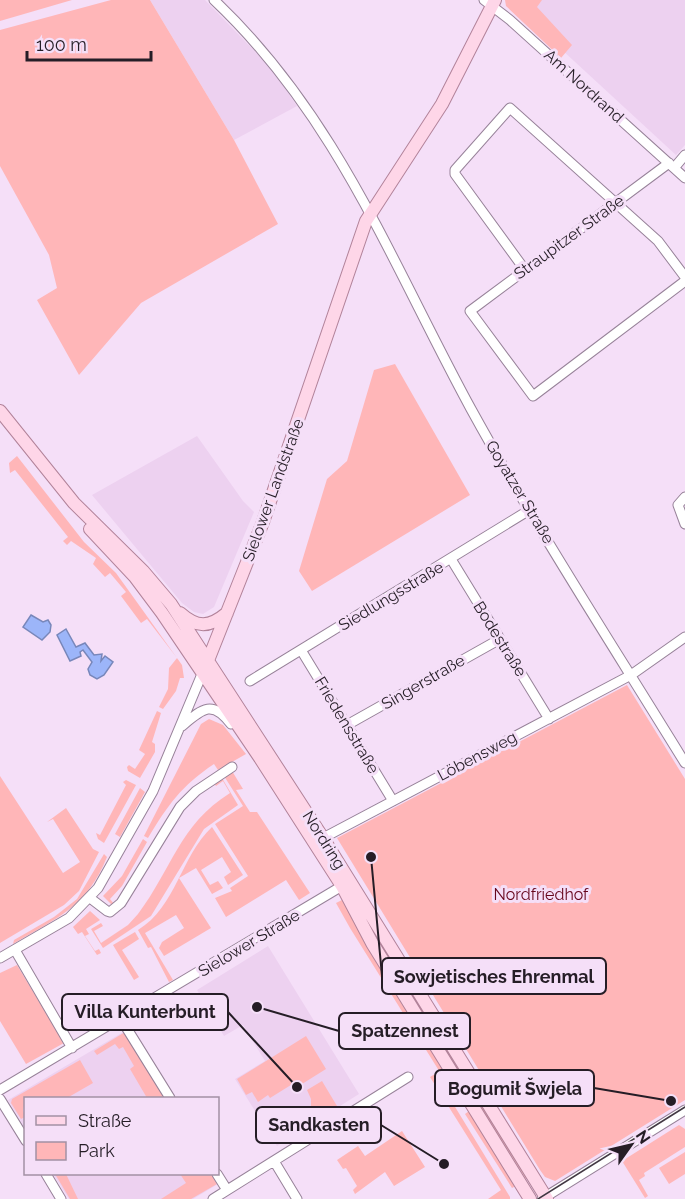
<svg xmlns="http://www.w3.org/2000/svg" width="685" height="1199" font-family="Raleway,sans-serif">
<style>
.built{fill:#edd1f0}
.green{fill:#ffb6b8}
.water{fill:#9cb5f9;stroke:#7887ba;stroke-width:1.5}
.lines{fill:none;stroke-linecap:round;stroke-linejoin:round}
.minor-casing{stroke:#978299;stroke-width:11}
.major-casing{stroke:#b2839a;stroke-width:14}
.minor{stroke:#fff;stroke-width:9}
.major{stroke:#fed6e8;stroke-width:12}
.tram{stroke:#423843;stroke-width:1.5}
.labels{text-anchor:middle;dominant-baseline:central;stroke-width:6;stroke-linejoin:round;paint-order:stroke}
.street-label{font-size:16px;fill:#251d26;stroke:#f5dff8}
.park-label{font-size:16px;fill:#66051c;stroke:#f5dff8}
.leader{fill:none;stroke:#251d26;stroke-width:2}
.callout-dot{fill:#251d26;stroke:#f5dff8;stroke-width:2}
.callout{fill:#f5dff8;stroke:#251d26;stroke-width:2}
.callout-label{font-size:18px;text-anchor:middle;font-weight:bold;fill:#251d26}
</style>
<rect width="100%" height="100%" fill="#f5dff8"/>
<path class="built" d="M150,0H205L273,70L297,106L234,140Z
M521,0H685V145L676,155L523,14Z
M197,436L243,501L254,512L214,607L203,614L194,612L182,603L92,495Z
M268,946L359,1094L277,1146L235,1079L265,1061L243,1025L224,1036L197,990Z
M125,1031L166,1098H26L25,1128L8,1100Z
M53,1174H212L218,1184L193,1199H69Z"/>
<path class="green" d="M0,0H72L0,21Z
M111,0H150L234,140L278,224L141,303L79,375L37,300L57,288L49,255L0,166V30Z
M505,0H542L537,7L572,45L561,58L506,6Z
M395,364L470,495L312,591L299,571L327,479L347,461L374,370Z
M17,456L84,542L116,573L182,665L184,678H180L176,691L163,709L159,707L168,689L169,668L177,658L147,619L141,623L121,596L126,592L110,573L105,577L93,564L96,558L71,541L67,545L63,541L68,537L15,470L10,473L9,463Z
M627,685L685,779V1100L555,1181L545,1177L540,1170L337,838Z
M157,711L161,713L152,742L155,744V752L140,778L128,771L127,767L129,765L135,769L145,754L139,750Z
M209,719L223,725L246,754L218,770L214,764C181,786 168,805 148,838L144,836L201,724Z
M232,771L243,789L236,790L250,812H257L310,893L299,900L286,880L226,917L215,898L232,891L230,888L248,876L215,824L243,806L224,776Z
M0,776L63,873L80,862L53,819L47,822L66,808L93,849L99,852L79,891L64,905L0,943Z
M222,778L238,805L204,829L151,916L103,948L91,929L101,923L103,926L94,931L101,943L128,925L138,914C172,869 179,825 230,793L223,781L216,786L214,783Z
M126,780L136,785L104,843L98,839L96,833L100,835L126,785L123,782Z
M140,788L145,792L120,837L115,834Z
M212,827L243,875L228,885L224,877L231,872L222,857L201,870L210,885L218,881L223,888L212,894L196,868L179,878L211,928L164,956L159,948L162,942L184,928L176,915L145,933L173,980L169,982L151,947L148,948L138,930C176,907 181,856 212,827Z
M143,839L147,842L122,886L110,899L114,904H111L103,896L122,876Z
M104,854L107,857C87,907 57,918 13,944L14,940L54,917L77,899Z
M339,869L529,1177L526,1179L378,945Z
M344,899L465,1103L461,1106L350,928L336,903Z
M90,911L100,920L86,929L89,934L85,936L95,951L99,949L101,953L97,955L82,932L78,934L73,927Z
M135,932L139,939L122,950L139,977L134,980L113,945Z
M17,965L64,1043L26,1064L0,1021V973Z
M125,1032L165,1098H147L130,1069L134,1066L123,1047L119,1049L115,1044L97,1055L94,1051Z
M306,1036L326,1069L302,1084L299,1080L270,1098L268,1095L258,1102L252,1092L246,1095L237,1079Z
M80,1060L93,1083L67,1098H26L23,1110L25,1117L21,1119L11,1103L12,1099Z
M435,1074L510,1197V1199H488L501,1190L430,1077Z
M322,1081L337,1106L299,1130L294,1120L311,1106V1099L307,1090Z
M469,1111L516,1186L512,1188L465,1114Z
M679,1125L685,1129V1147L644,1173L645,1176L639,1180L648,1196L645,1198L622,1161Z
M402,1131L425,1167L394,1186L385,1172L355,1194L353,1190L357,1186L346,1168L343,1169L337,1160L358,1146L365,1156Z
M685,1152V1174L669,1184L659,1168Z
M55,1174H66L78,1199H70Z
M180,1174H211L217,1184L191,1199H161L186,1183Z"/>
<path class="water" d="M31,615L43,622L48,620L51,625L50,632L42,640L23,627Z
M66,629L76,647L85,643L94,655L102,654L101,661L105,656L113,662L104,675L97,679L90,675L88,669L92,662L83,650L80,652L81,656L70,661L57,635Z"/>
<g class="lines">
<defs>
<path id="minor" d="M214,0C337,116 392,264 471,409C537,529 613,646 685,763
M484,0L510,20L685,178
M669,163L470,311L533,396L685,281
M674,168L685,155
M525,270L455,174V170L510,108L658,241L685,277
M685,497L678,505L685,524
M451,559L549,719
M301,650L393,801
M250,681L531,509
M347,725L500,639
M182,726C202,709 212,699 231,724
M323,838L631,675L685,637
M90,898L107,911L110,912L121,903L180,807L196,791L232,767
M15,950L72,1048
M0,958L69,918L98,888L153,791L202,674
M121,1019L170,1098
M0,1090L342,886
M0,1099L26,1141
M274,1161L297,1199
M46,1174L61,1199
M217,1174L227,1190
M213,1199L408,1077
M542,1199L685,1110"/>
<path id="major" d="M0,411L74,503L143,571L171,604L323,838L547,1199
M90,529L135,577L162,613L260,758L342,886L372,943L530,1199
M180,613C197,628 209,628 227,613
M205,668L263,522L366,221L442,104L495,0"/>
</defs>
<use href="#minor" class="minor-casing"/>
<use href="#major" class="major-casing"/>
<use href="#minor" class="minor"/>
<use href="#major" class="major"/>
<path class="tram" d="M538,1199L685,1107"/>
</g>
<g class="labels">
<g class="street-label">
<text transform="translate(584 86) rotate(42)">Am Nordrand</text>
<text transform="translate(569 237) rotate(-36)">Straupitzer Straße</text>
<text transform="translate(273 490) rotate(-70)">Sielower Landstraße</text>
<text transform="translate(520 492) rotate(59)">Goyatzer Straße</text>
<text transform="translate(391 596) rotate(-31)">Siedlungsstraße</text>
<text transform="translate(500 639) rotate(58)">Bodestraße</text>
<text transform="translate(423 682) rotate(-30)">Singerstraße</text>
<text transform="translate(347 725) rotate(59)">Friedensstraße</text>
<text transform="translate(477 756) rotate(-28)">Löbensweg</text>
<text transform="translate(324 840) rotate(58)">Nordring</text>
<text transform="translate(249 943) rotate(-31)">Sielower Straße</text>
</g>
<g class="park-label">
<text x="541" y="894">Nordfriedhof</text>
</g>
</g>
<path class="leader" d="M371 857L382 976M297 1087L228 1012M257 1007L339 1031M671 1101L594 1088M444 1164L381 1125"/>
<g class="callout-dot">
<circle cx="371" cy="857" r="6"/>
<circle cx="297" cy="1087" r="6"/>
<circle cx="257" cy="1007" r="6"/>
<circle cx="671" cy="1101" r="6"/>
<circle cx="444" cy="1164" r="6"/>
</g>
<g class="callout">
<rect x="382" y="958" width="224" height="36" rx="6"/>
<rect x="62" y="994" width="166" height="36" rx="6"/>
<rect x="339" y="1013" width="131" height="36" rx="6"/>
<rect x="435" y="1070" width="159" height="36" rx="6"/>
<rect x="256" y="1107" width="125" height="36" rx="6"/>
</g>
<g class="callout-label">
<text x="494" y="983">Sowjetisches Ehrenmal</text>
<text x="145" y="1018">Villa Kunterbunt</text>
<text x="405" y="1037">Spatzennest</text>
<text x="515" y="1095">Bogumił Šwjela</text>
<text x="319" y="1131">Sandkasten</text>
</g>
<rect x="24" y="1097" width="195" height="78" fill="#f5dff8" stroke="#a291a4" stroke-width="1.5"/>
<rect x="36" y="1116" width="30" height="9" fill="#fed6e8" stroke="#a291a4" stroke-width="1.5"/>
<text x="78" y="1127" font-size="18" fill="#251d26">Straße</text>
<rect x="36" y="1142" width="30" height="18" fill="#ffb6b8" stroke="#a291a4" stroke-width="1.5"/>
<text x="78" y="1157" font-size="18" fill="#251d26">Park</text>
<g transform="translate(631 1145) rotate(56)" stroke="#f5dff8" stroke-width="4.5" paint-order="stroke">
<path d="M0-4.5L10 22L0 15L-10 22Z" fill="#251d26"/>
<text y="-9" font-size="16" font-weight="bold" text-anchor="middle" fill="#251d26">N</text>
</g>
<path d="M27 51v9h124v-9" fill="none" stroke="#251d26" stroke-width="3"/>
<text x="36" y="51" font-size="18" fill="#251d26" stroke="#f5dff8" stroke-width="4.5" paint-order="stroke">100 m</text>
</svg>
